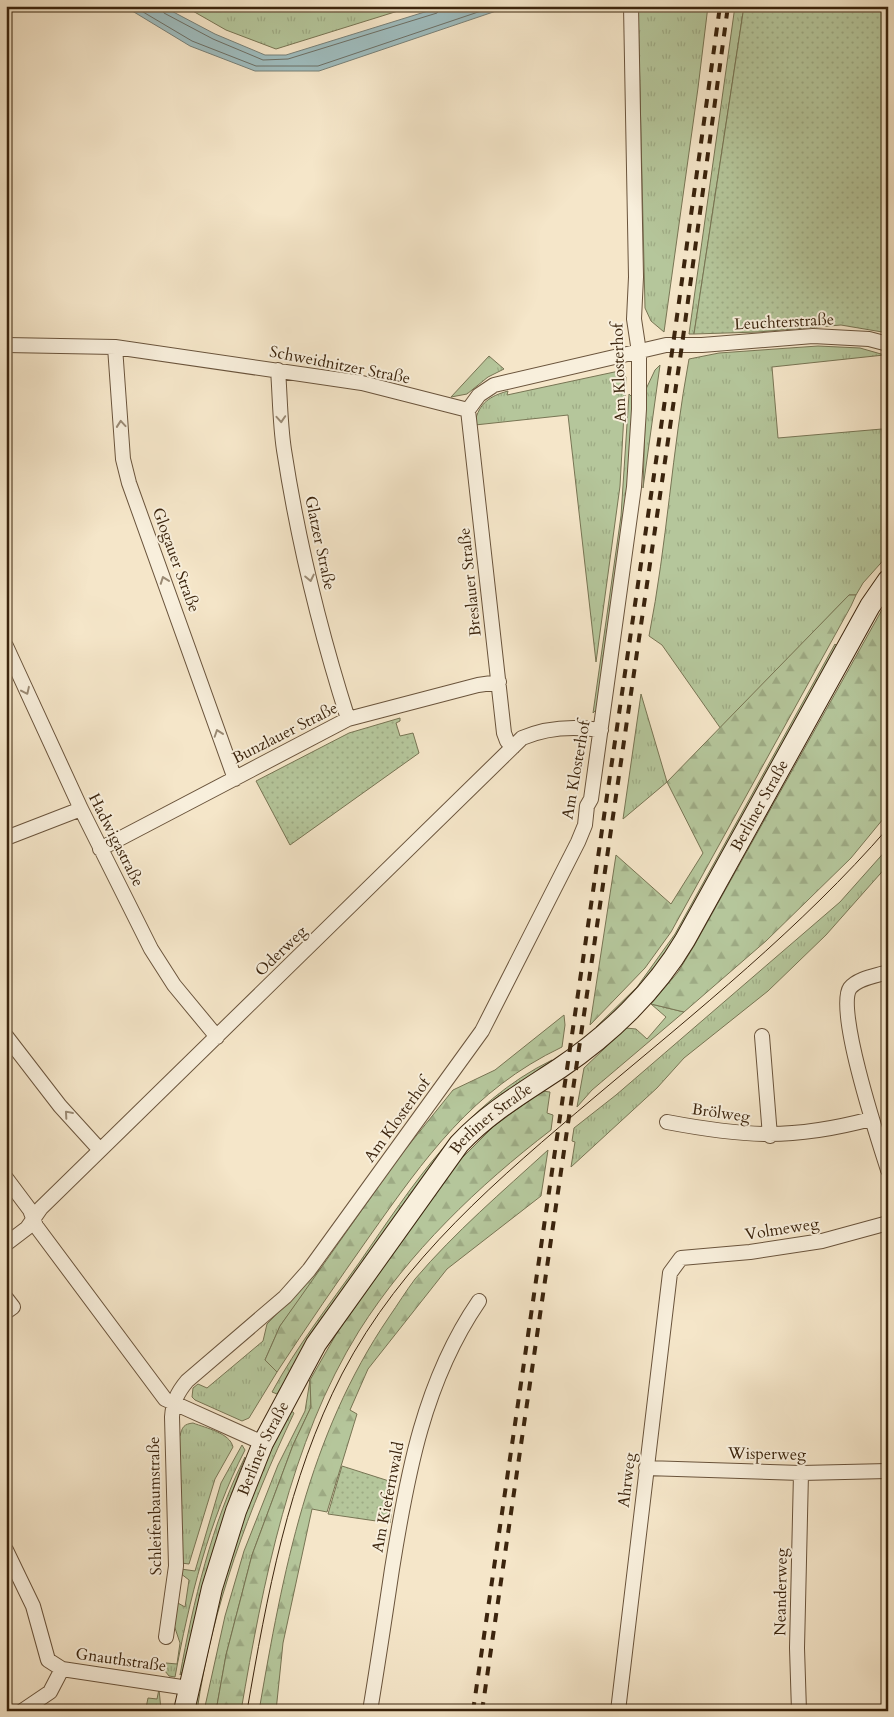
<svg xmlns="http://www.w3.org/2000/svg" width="894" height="1717" font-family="Cardo,serif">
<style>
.grass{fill:url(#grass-tufts);stroke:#787554}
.forest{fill:url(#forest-firs);stroke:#787554}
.park{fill:url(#park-dots);stroke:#787554}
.water{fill:#9fbdbf;stroke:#778078}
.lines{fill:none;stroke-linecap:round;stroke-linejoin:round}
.shore{stroke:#6d7066;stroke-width:1}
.minor-casing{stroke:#6a543c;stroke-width:16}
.secondary-casing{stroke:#3b240d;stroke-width:22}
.minor{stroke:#f8efdc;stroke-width:14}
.secondary{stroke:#f8efdc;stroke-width:20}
.tram{stroke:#3b240d;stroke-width:1}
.rail{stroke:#3b240d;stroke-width:4;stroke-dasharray:9 9;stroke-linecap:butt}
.oneway{stroke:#9a8a74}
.labels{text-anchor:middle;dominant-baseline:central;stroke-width:4;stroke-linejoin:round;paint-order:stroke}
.street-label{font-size:16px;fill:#3b240d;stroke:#f8efdc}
</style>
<defs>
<pattern id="grass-tufts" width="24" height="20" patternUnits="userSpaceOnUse" patternTransform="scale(1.25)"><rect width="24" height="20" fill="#b5c69b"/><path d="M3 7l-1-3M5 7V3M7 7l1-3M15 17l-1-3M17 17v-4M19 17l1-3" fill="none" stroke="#9daa84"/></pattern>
<pattern id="forest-firs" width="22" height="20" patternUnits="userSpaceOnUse" patternTransform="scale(1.25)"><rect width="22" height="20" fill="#b5c69b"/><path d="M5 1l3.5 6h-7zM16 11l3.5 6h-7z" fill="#9daa84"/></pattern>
<pattern id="park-dots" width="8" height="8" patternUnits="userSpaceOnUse" patternTransform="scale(1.25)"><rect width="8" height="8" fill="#b5c69b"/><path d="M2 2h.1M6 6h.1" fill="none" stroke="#9daa84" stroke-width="1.8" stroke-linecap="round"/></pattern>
</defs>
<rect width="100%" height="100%" fill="#f5e6c9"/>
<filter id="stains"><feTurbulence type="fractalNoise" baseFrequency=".004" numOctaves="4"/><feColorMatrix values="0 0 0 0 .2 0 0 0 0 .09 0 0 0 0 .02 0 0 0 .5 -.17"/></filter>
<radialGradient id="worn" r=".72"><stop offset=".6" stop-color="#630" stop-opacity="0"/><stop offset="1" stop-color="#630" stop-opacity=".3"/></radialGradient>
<path class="grass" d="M184,6H414L276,49L226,30Z
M638,6H708L698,88L664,332L651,321L645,308Z
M735,6H744L694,334H689Z
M818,346L860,348L888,356V366L886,367L884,355L772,367L778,438L882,429L883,442L888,444V555L863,583L856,595H849L721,729L662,645L649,636C667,544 672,451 689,359L719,353Z
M489,356L504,369L488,377L467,394L451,397Z
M660,365L643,488L646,389L655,370Z
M619,371L626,377L620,486L596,662L568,415L475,425V422C479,403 490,396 508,391L507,395Z
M629,394L634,399L629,487L598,708L593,713L621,516Z
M835,644L839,648L663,961L599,1030L596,1027L637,987L675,934Z
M641,694L667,782L623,819Z
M888,848V865L826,935L768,991L684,1058L657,1088L571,1167L575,1142L572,1141L574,1128L616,1095L840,902Z
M651,1004L684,1012L592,1090L577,1107L584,1068L626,1028L636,1029L647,1039L666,1017Z
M552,1060L554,1063L508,1092L309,1341L277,1394L272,1392C297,1346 329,1305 359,1263C413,1185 464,1103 552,1060Z
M326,1263L280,1326L265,1360L277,1372L249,1418L242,1421L195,1400L192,1397L193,1388L198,1384L207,1388L263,1341L267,1324Z
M310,1380L311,1407L293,1445L252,1555L226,1655L216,1711H204L225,1616L244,1551L278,1465L305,1411Z
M290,1410L294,1413C249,1508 212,1607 197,1711H192L232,1548L267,1459Z
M193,1423C206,1428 230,1433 233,1447L215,1479L189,1564L181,1563L176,1436H180C182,1427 184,1424 193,1423Z
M242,1445L245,1450C209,1520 189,1600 175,1677L169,1676L165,1671L166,1663L177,1664L180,1643L173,1622L176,1602L185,1607L189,1580L180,1573L181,1569L195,1571L221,1483Z
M245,1457L230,1498L185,1668L180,1675C193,1603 212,1522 245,1457Z
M159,1689L161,1710L146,1708L148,1698L157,1699Z"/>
<path class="forest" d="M849,595H856L851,606L671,932L645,968L590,1025L616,855L671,904L703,853L667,782Z
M888,599V813L851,858L766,941L684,1012L651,1004L678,972L694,946Z
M564,1015L565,1025L562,1047C472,1090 425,1158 369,1237C338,1281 307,1326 277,1372L265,1360L280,1326L400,1156L453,1090L495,1070Z
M542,1091L550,1092L547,1113L553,1115L551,1130C478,1186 409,1252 359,1331C290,1442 263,1583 241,1711H216L226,1655L252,1555L293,1445L311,1407L310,1380L338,1331L459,1161L494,1126Z
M548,1150L541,1196L447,1269L368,1369L350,1410L357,1414L327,1512L312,1509L283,1643L276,1711H259C283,1572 308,1436 389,1317C398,1304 406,1291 415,1279C455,1232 502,1192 548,1150Z"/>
<path class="park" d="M744,6H888V333L841,325L758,332L694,334Z
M400,718V721L396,723L400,736L413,733L419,753L290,845L256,781L349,733Z
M342,1466L389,1481L395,1489L390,1523L328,1514Z"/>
<path class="water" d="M124,6H162L215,34L265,55H286L444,6H511L319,71H255L190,46Z"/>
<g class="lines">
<path class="shore" d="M133,6L192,41L256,66H318L496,6
M161,6L164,13L213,39L263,60L288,59L437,13L441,6"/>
<defs>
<path id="minor" d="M6,345L115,347L362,383L468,410
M115,347L123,459L129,483L235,779
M278,370C280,396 280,424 284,450C298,541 320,631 348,719
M468,410L479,395L494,385L666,345H702L813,336L869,339L888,344
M468,410L504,733L507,741L513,747
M6,646L81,809L151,949L174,985L217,1037
M6,838L81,809
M100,849L348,719L478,685L499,682
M888,972C876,976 858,978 850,988C835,1009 879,1142 888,1170
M6,1036L60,1106L100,1150
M762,1036L770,1136
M667,1122C746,1137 792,1140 871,1119
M6,1178L30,1210L36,1226L165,1399L263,1443
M6,1244L27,1228L41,1208L522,738C547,727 574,726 601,730
M6,1298L13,1307L6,1312
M646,1468L801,1473L888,1471
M6,1550L33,1606L48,1660L62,1669L188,1688
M166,1637L176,1566L172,1417C173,1402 177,1393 187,1381L285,1297L309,1270L482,1031L578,842L585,825L587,806L591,799L634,487L639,409V352L634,319L636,277L631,6
M22,1711L50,1692L62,1669
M370,1711C378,1663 385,1616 392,1569C407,1475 424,1381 479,1301
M618,1711L670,1273L681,1258L750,1252L822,1241L888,1223
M799,1711L797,1648L801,1473"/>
<g id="secondary">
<path id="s1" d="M184,1711L212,1588L236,1511L263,1443L316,1344L459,1144C489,1112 524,1092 560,1068C609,1035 655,991 685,940L870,606L888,580"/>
</g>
</defs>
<use href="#minor" class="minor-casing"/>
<use href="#secondary" class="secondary-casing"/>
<use href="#minor" class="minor"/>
<use href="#secondary" class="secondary"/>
<path class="tram" d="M247,1711C267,1596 288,1479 342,1374C402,1259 499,1178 596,1096C697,1011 801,928 888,828"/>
<path class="rail" d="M473,1711L673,345L720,6
M482,1711L682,345L728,6"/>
</g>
<defs><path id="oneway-chevron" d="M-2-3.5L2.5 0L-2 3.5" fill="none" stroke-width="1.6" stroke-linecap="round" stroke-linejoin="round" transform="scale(1.25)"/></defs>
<g class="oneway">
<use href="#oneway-chevron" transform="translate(281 419) rotate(86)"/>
<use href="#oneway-chevron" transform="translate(121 424) rotate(-95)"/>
<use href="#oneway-chevron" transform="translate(310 578) rotate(78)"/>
<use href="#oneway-chevron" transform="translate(164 580) rotate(-110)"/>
<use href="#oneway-chevron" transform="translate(26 691) rotate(65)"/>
<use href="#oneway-chevron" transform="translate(218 733) rotate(-109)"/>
<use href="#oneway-chevron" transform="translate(68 1114) rotate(-131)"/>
</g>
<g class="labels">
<g class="street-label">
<text transform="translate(784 322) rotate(-3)">Leuchterstraße</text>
<text transform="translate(340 365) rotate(11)">Schweidnitzer Straße</text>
<text transform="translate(619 373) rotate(-92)">Am Klosterhof</text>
<text transform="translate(320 543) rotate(78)">Glatzer Straße</text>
<text transform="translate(176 560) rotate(70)">Glogauer Straße</text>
<text transform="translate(470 582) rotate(-96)">Breslauer Straße</text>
<text transform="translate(285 733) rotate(-27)">Bunzlauer Straße</text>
<text transform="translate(576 770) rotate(-80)">Am Klosterhof</text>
<text stroke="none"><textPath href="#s1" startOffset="1099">Berliner Straße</textPath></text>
<text transform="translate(116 840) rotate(63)">Hadwigastraße</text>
<text transform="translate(281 951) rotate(-44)">Oderweg</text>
<text transform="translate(721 1113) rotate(8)">Brölweg</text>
<text transform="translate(397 1120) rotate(-54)">Am Klosterhof</text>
<text stroke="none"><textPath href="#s1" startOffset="679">Berliner Straße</textPath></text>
<text transform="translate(782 1229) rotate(-9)">Volmeweg</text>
<text stroke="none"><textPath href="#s1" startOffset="275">Berliner Straße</textPath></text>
<text transform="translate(767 1454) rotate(1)">Wisperweg</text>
<text transform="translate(627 1480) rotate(-83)">Ahrweg</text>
<text transform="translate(388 1497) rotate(-79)">Am Kiefernwald</text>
<text transform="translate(155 1506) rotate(-91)">Schleifenbaumstraße</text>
<text transform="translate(781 1592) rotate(-89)">Neanderweg</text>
<text transform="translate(121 1660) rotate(8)">Gnauthstraße</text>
</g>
</g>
<rect width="894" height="1717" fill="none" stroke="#f5e6c9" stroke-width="25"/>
<rect x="8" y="8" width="879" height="1702" fill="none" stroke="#3b240d" stroke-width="2.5"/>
<rect x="12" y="12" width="869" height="1692" fill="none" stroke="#3b240d"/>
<rect width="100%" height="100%" filter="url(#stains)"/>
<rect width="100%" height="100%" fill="url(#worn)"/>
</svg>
